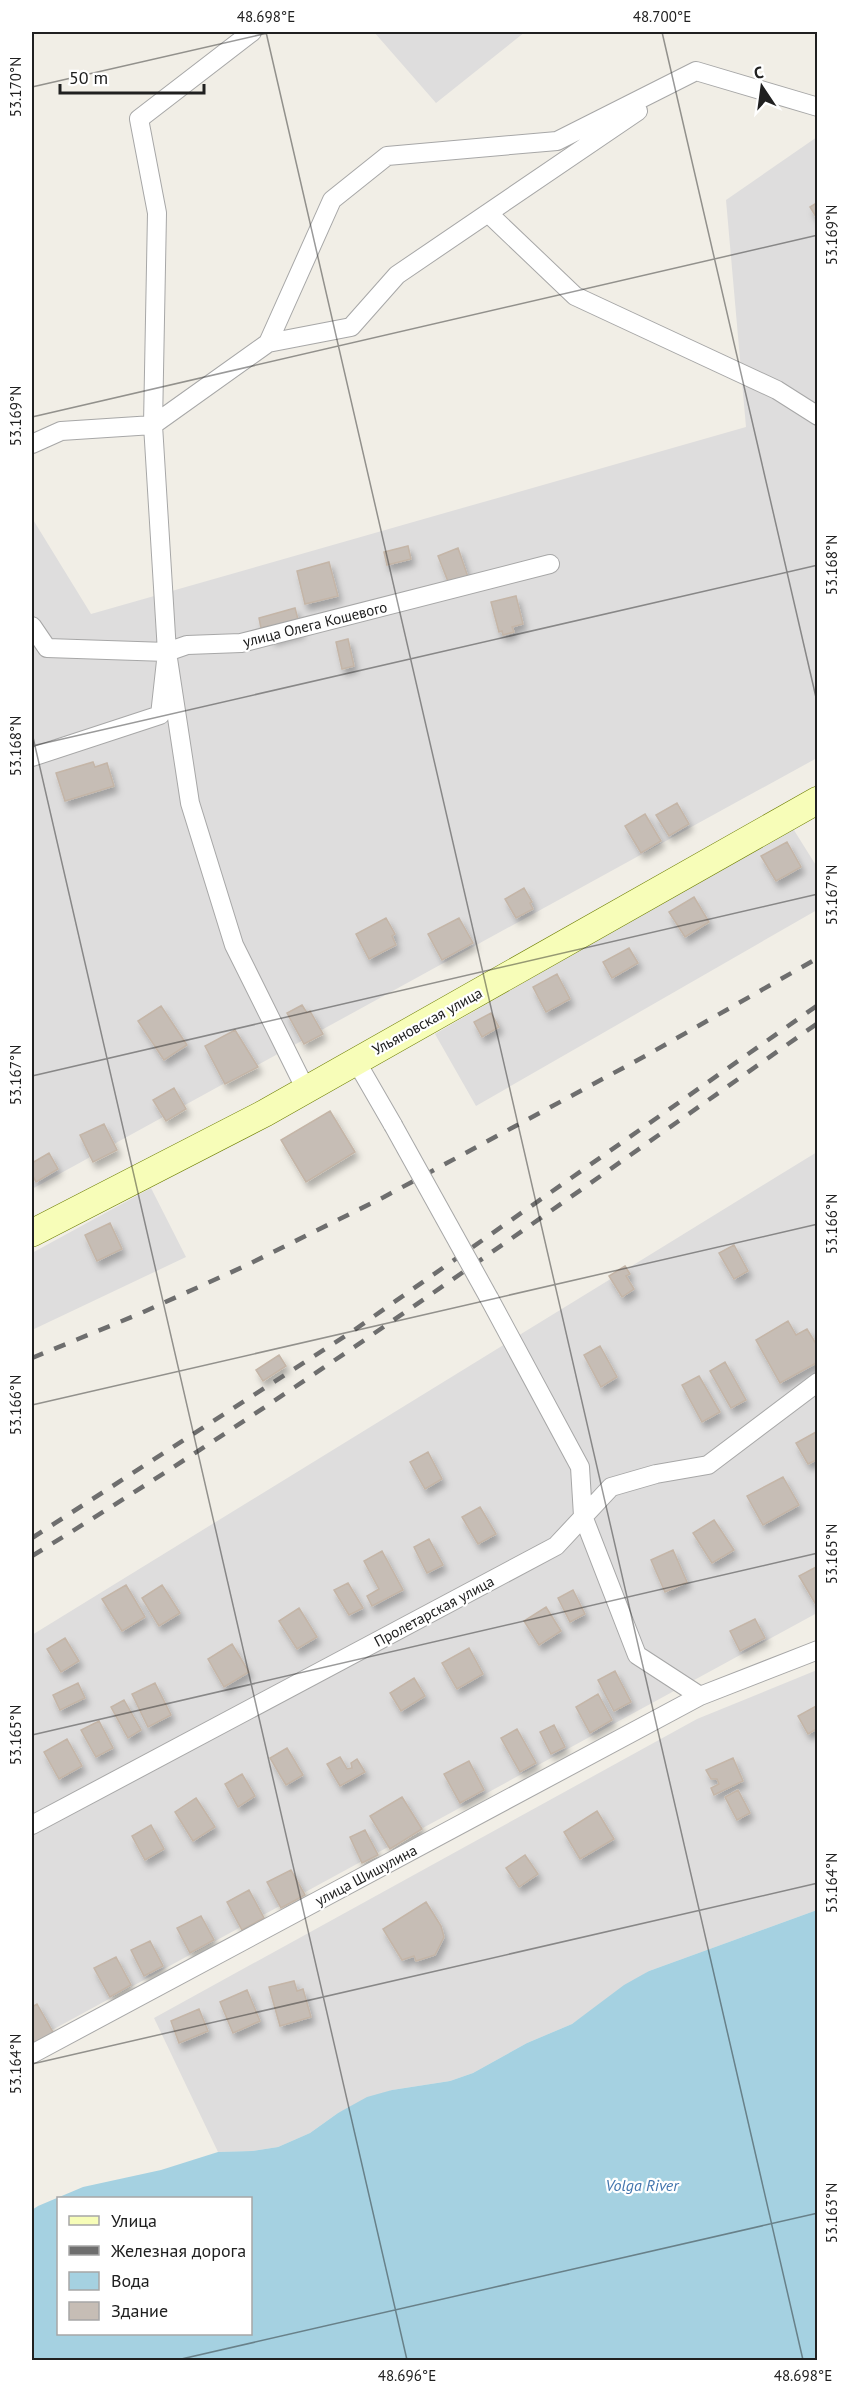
<svg xmlns="http://www.w3.org/2000/svg" width="849" height="2392" font-family="'PT Sans',sans-serif">
<style>
.residential{fill:#dedddd}
.water{fill:#a5d1e1;fill-rule:evenodd}
.building{fill:#c6bdb5;stroke:#c4b5a7;stroke-width:1.5;filter:url(#shadow)}
.lines{fill:none;stroke-linecap:round;stroke-linejoin:round}
.street-casing{stroke:#a7a7a7;stroke-width:20}
.secondary-casing{stroke:#6d7e00;stroke-width:28}
.street{stroke:#fff;stroke-width:18}
.secondary{stroke:#f7fdb8;stroke-width:27}
.rail{stroke:#6e6e6e;stroke-width:4.5;stroke-dasharray:12 12;stroke-linecap:butt}
.street-bridge-casing{stroke:#a7a7a7;stroke-width:20;stroke-linecap:butt}
.street-bridge{stroke:#fff;stroke-width:18}
.ticks{fill:none;stroke:#202020;stroke-width:1.5;stroke-opacity:0.45}
.labels{text-anchor:middle;dominant-baseline:central;stroke-width:4.5;stroke-linejoin:round;paint-order:stroke}
.street-label{font-size:15px;fill:#202020;stroke:#fff}
.water-label{font-size:16px;font-style:italic;fill:#4376ae;stroke:#fff}
.neatline{fill:none;stroke:#202020;stroke-width:2}
.ticks-label{font-size:15px;text-anchor:middle;fill:#202020}
</style>
<defs>
<filter id="shadow"><feDropShadow dx="3.5" dy="6" stdDeviation="3" flood-color="#0004"/></filter>
</defs>
<rect width="100%" height="100%" fill="#f1eee6"/>
<path class="residential" d="M374,32H525L436,103Z
M817,137V758L32,1189V518L91,614L746,427L726,200Z
M792,827L817,867V910L476,1106L435,1034Z
M817,1152V1613L32,2041V1635Z
M151,1188L186,1257L32,1330V1253Z
M817,1670V1910L649,1971L572,2024L527,2043L473,2073L450,2081L392,2090L338,2113L310,2133L278,2147L252,2151L218,2152L154,2018L697,1719Z"/>
<path class="water" d="M817,1910V2360H32V2210L38,2206L83,2187L161,2170L218,2152L252,2151L278,2147L310,2133L338,2113L367,2097L392,2090L450,2081L473,2073L527,2043L572,2024L624,1985L649,1971ZM58,2198H250V2334H58Z"/>
<path class="building" d="M818,202V220L810,207Z
M408,546L411,559L387,565L384,552Z
M458,548L468,577L449,584L438,556Z
M329,562L338,596L305,604L297,571Z
M516,596L523,624L512,627L514,632L503,635L502,631L499,632L491,602Z
M295,608L301,631L272,639L269,626L261,628L259,618Z
M348,639L354,666L342,669L336,642Z
M93,762L95,767L107,763L114,786L65,801L56,773Z
M677,803L689,824L669,836L656,815Z
M645,814L661,841L641,853L625,826Z
M787,842L801,867L776,881L761,856Z
M524,888L532,902L530,903L533,909L516,918L505,899Z
M694,897L709,922L685,937L669,912Z
M386,918L395,934L392,936L396,945L369,959L356,934Z
M459,918L473,943L442,960L428,934Z
M629,948L638,963L612,978L603,962Z
M557,974L570,999L546,1012L533,987Z
M302,1005L307,1013L310,1011L323,1034L304,1044L287,1013Z
M161,1006L187,1045L164,1060L138,1021Z
M491,1013L499,1027L482,1037L474,1022Z
M235,1030L258,1067L225,1084L205,1046Z
M174,1088L186,1109L166,1121L153,1100Z
M330,1111L355,1152L306,1182L281,1140Z
M104,1124L117,1150L93,1162L80,1135Z
M49,1153L58,1169L36,1182L32,1174V1163Z
M110,1223L122,1249L97,1261L85,1235Z
M734,1245L748,1271L734,1279L719,1253Z
M625,1266L630,1274L626,1276L634,1289L622,1297L609,1276Z
M788,1321L796,1335L807,1329L818,1347V1362L780,1383L756,1340Z
M600,1346L617,1377L601,1387L584,1355Z
M279,1355L286,1366L263,1381L256,1370Z
M725,1362L746,1400L731,1408L710,1371Z
M699,1376L720,1412L702,1422L682,1385Z
M816,1432L818,1459L808,1464L796,1443Z
M428,1452L442,1479L425,1489L410,1462Z
M783,1477L799,1505L763,1525L747,1496Z
M480,1507L496,1534L478,1544L462,1517Z
M714,1520L734,1550L712,1563L693,1533Z
M429,1539L443,1565L427,1573L414,1547Z
M673,1550L687,1582L665,1592L651,1560Z
M382,1551L403,1590L372,1606L367,1596L379,1589L364,1561Z
M818,1566V1608L799,1576Z
M348,1583L363,1608L349,1615L334,1590Z
M126,1585L145,1617L122,1631L102,1599Z
M162,1585L180,1613L159,1626L142,1598Z
M573,1590L585,1614L570,1622L558,1598Z
M546,1607L561,1631L539,1645L524,1621Z
M299,1608L317,1637L297,1649L279,1621Z
M755,1619L765,1638L740,1651L730,1631Z
M65,1638L79,1661L61,1672L47,1649Z
M232,1644L249,1672L224,1687L208,1659Z
M469,1648L483,1674L457,1689L442,1663Z
M615,1671L631,1702L614,1711L598,1680Z
M414,1678L425,1696L401,1711L390,1693Z
M78,1683L85,1698L60,1710L53,1695Z
M155,1683L171,1715L148,1727L132,1694Z
M598,1694L612,1720L590,1733L576,1707Z
M124,1700L141,1730L128,1738L111,1707Z
M818,1705V1728L808,1734L798,1716Z
M99,1721L113,1748L96,1757L81,1730Z
M554,1725L565,1747L551,1754L540,1732Z
M517,1729L536,1763L520,1772L501,1738Z
M67,1739L82,1766L59,1779L44,1752Z
M287,1748L303,1775L286,1785L270,1758Z
M340,1757L347,1769L352,1768L351,1763L357,1759L365,1772L340,1786L327,1764Z
M733,1758L743,1781L714,1795L711,1788L719,1784L717,1779H711L706,1770Z
M469,1761L484,1790L460,1803L444,1774Z
M242,1774L255,1796L238,1807L225,1784Z
M738,1790L750,1813L737,1820L725,1797Z
M402,1797L422,1829L390,1849L370,1816Z
M196,1798L215,1827L193,1841L175,1812Z
M597,1811L614,1839L580,1859L564,1832Z
M151,1825L164,1849L145,1860L132,1836Z
M365,1830L378,1855L362,1863L350,1837Z
M525,1855L538,1874L519,1887L506,1868Z
M291,1870L305,1895L281,1908L267,1882Z
M249,1890L264,1918L242,1930L227,1902Z
M426,1902L441,1926L444,1937L435,1955L416,1961L414,1956L402,1960L383,1929Z
M201,1916L214,1940L190,1953L177,1928Z
M150,1941L163,1966L144,1976L131,1950Z
M116,1957L131,1985L110,1997L94,1968Z
M294,1981L297,1991L303,1989L311,2017L280,2026L269,1987Z
M247,1990L260,2021L233,2033L220,2002Z
M37,2004L54,2034L32,2045V2007Z
M199,2009L208,2031L179,2043L171,2021Z"/>
<g class="lines">
<defs>
<path id="street" d="M252,32L139,119L157,213L153,425L167,652L190,803L234,945L306,1090
M488,213L575,296L777,390L818,416
M268,343L351,327L397,275L638,111
M32,444L61,431L153,425L268,343L332,200L387,156L557,141L696,71L818,107
M32,626L47,648L167,652
M32,757L160,715L167,652L187,645L241,643L550,564
M356,1061L393,1125
M489,1298L580,1467L583,1516L637,1655L700,1696
M32,1825L556,1546L611,1487L656,1474L708,1465L818,1382
M32,2054L700,1696L818,1650"/>
<path id="secondary" d="M32,1233L265,1113L818,800"/>
</defs>
<use href="#street" class="street-casing"/>
<use href="#secondary" class="secondary-casing"/>
<use href="#street" class="street"/>
<use href="#secondary" class="secondary"/>
<path class="rail" d="M32,1358L139,1314L245,1266L384,1197L647,1055L818,958
M32,1538L350,1333L818,1005
M32,1556C302,1391 558,1205 818,1023"/>
<defs>
<path id="street-bridge" d="M393,1125L489,1298"/>
</defs>
<use href="#street-bridge" class="street-bridge-casing"/>
<use href="#street-bridge" class="street-bridge"/>
</g>
<path class="ticks" d="M266,32L803,2360M662,32L818,706M32,87L272,32M32,417L818,235M32,733L407,2360M32,746L818,565M32,1076L818,894M32,1405L818,1224M32,1735L818,1553M32,2064L818,1883M177,2360L818,2213"/>
<g class="labels">
<g class="street-label">
<text transform="translate(315 624) rotate(-14)">улица Олега Кошевого</text>
<text transform="translate(427 1021) rotate(-29)">Ульяновская улица</text>
<text transform="translate(434 1611) rotate(-28)">Пролетарская улица</text>
<text transform="translate(366 1875) rotate(-28)">улица Шишулина</text>
</g>
<g class="water-label">
<text x="642" y="2185">Volga River</text>
</g>
</g>
<rect width="849" height="2392" fill="none" stroke="#ffffff" stroke-width="66"/>
<rect x="57" y="2197" width="195" height="138" fill="#ffffff" stroke="#a6a6a6" stroke-width="1.5"/>
<rect x="69" y="2216" width="30" height="9" fill="#f7fdb8" stroke="#a6a6a6" stroke-width="1.5"/>
<text x="111" y="2227" font-size="18" fill="#202020">Улица</text>
<rect x="69" y="2246" width="30" height="9" fill="#6e6e6e" stroke="#a6a6a6" stroke-width="1.5"/>
<text x="111" y="2257" font-size="18" fill="#202020">Железная дорога</text>
<rect x="69" y="2272" width="30" height="18" fill="#a5d1e1" stroke="#a6a6a6" stroke-width="1.5"/>
<text x="111" y="2287" font-size="18" fill="#202020">Вода</text>
<rect x="69" y="2302" width="30" height="18" fill="#c6bdb5" stroke="#a6a6a6" stroke-width="1.5"/>
<text x="111" y="2317" font-size="18" fill="#202020">Здание</text>
<g transform="translate(762 87) rotate(347)" stroke="#ffffff" stroke-width="4.5" paint-order="stroke">
<path d="M0-4.5L10 22L0 15L-10 22Z" fill="#202020"/>
<text y="-9" font-size="16" font-weight="bold" text-anchor="middle" fill="#202020">С</text>
</g>
<path d="M60 84v9h144v-9" fill="none" stroke="#202020" stroke-width="3"/>
<text x="69" y="84" font-size="18" fill="#202020" stroke="#ffffff" stroke-width="4.5" paint-order="stroke">50 m</text>
<rect x="33" y="33" width="783" height="2326" class="neatline"/>
<g class="ticks-label">
<text x="266" y="22">48.698°E</text>
<text x="662" y="22">48.700°E</text>
<text transform="translate(16 87) rotate(-90)" y="5">53.170°N</text>
<text transform="translate(832 235) rotate(-90)" y="5">53.169°N</text>
<text transform="translate(16 416) rotate(-90)" y="5">53.169°N</text>
<text transform="translate(832 565) rotate(-90)" y="5">53.168°N</text>
<text transform="translate(16 746) rotate(-90)" y="5">53.168°N</text>
<text transform="translate(832 895) rotate(-90)" y="5">53.167°N</text>
<text transform="translate(16 1075) rotate(-90)" y="5">53.167°N</text>
<text transform="translate(832 1224) rotate(-90)" y="5">53.166°N</text>
<text transform="translate(16 1405) rotate(-90)" y="5">53.166°N</text>
<text transform="translate(832 1554) rotate(-90)" y="5">53.165°N</text>
<text transform="translate(16 1735) rotate(-90)" y="5">53.165°N</text>
<text transform="translate(832 1883) rotate(-90)" y="5">53.164°N</text>
<text transform="translate(16 2064) rotate(-90)" y="5">53.164°N</text>
<text transform="translate(832 2213) rotate(-90)" y="5">53.163°N</text>
<text x="407" y="2381">48.696°E</text>
<text x="803" y="2381">48.698°E</text>
</g>
</svg>
